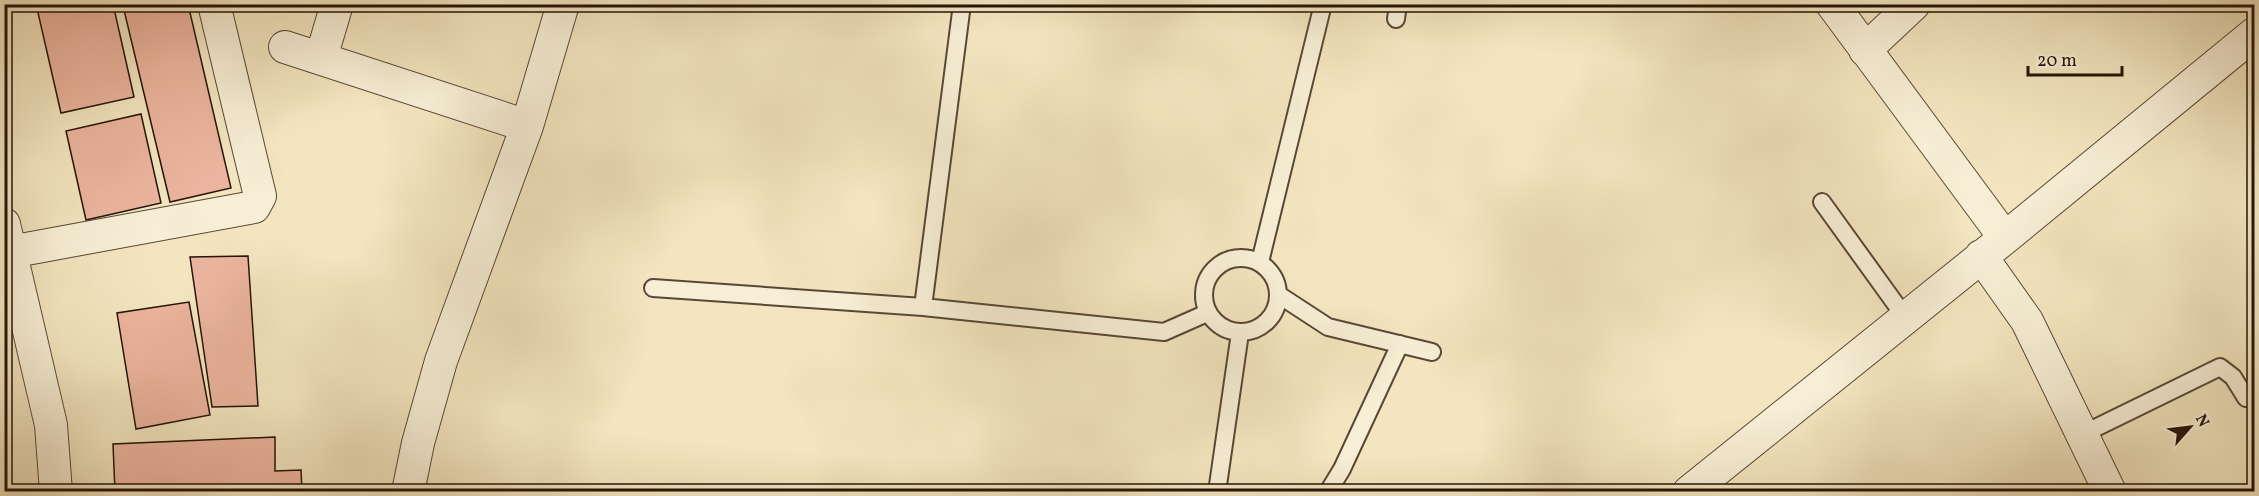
<svg xmlns="http://www.w3.org/2000/svg" width="2259" height="496" font-family="Vollkorn,serif">
<style>
.building{fill:#ebb49e;stroke:#251408;stroke-width:1.5}
.lines{fill:none;stroke-linecap:round;stroke-linejoin:round}
.service-casing{stroke:#584836;stroke-width:20}
.minor-casing{stroke:#584836;stroke-width:34}
.service{stroke:#f7eed5;stroke-width:16}
.minor{stroke:#f7eed5;stroke-width:32}
</style>
<rect width="100%" height="100%" fill="#f2e5bf"/>
<filter id="stains"><feTurbulence type="fractalNoise" baseFrequency=".00333" numOctaves="4"/><feColorMatrix values="0 0 0 0 .2 0 0 0 0 .09 0 0 0 0 .02 0 0 0 .5 -.17"/></filter>
<radialGradient id="worn" r=".72"><stop offset=".6" stop-color="#630" stop-opacity="0"/><stop offset="1" stop-color="#630" stop-opacity=".3"/></radialGradient>
<path class="building" d="M36,4H113L134,97L61,113Z
M129,4H188L231,188L170,202L123,6Z
M141,114L161,203L86,220L66,131Z
M248,256L258,406L212,407L190,257Z
M189,302L210,415L136,429L117,313Z
M275,437V471L301,470L302,492H115L113,444Z"/>
<g class="lines">
<defs>
<path id="service" d="M1396,19L1398,4
M1822,202L1905,317
M1204 295a37 37 0 1 1 74 0a37 37 0 1 1-74 0Z
M1260,262L1323,4
M653,288L923,307L1164,332L1207,313
M1279,295L1328,327L1432,352
M923,307L962,4
M2083,434L2220,367L2233,377L2246,398
M1217,492L1240,333
M1328,492L1342,469L1400,344"/>
<path id="minor" d="M1832,4L2005,238
M285,47L527,126
M1865,50L1914,4
M321,58L337,4
M4,224L51,425L56,492
M10,252L254,207L260,196L214,4
M1981,256L2027,321L2110,492
M408,492L418,443L441,361L527,126L563,4
M1689,492L2005,238L2254,34"/>
</defs>
<use href="#service" class="service-casing"/>
<use href="#minor" class="minor-casing"/>
<use href="#service" class="service"/>
<use href="#minor" class="minor"/>
</g>
<rect width="2259" height="496" fill="none" stroke="#f2e5bf" stroke-width="24"/>
<rect x="6" y="6" width="2247" height="484" fill="none" stroke="#251408" stroke-width="3"/>
<rect x="12" y="12" width="2235" height="472" fill="none" stroke="#251408" stroke-width="1.5"/>
<g transform="translate(2190 427) rotate(62)" stroke="#f7eed5" stroke-width="4.5" paint-order="stroke">
<path d="M0-4.5L10 22L0 15L-10 22Z" fill="#251408"/>
<text y="-9" font-size="16" font-weight="bold" text-anchor="middle" fill="#251408">N</text>
</g>
<path d="M2028 66v9h94v-9" fill="none" stroke="#251408" stroke-width="3"/>
<text x="2037" y="66" font-size="18" fill="#251408" stroke="#f7eed5" stroke-width="4.5" paint-order="stroke">20 m</text>
<rect width="100%" height="100%" filter="url(#stains)"/>
<rect width="100%" height="100%" fill="url(#worn)"/>
</svg>
